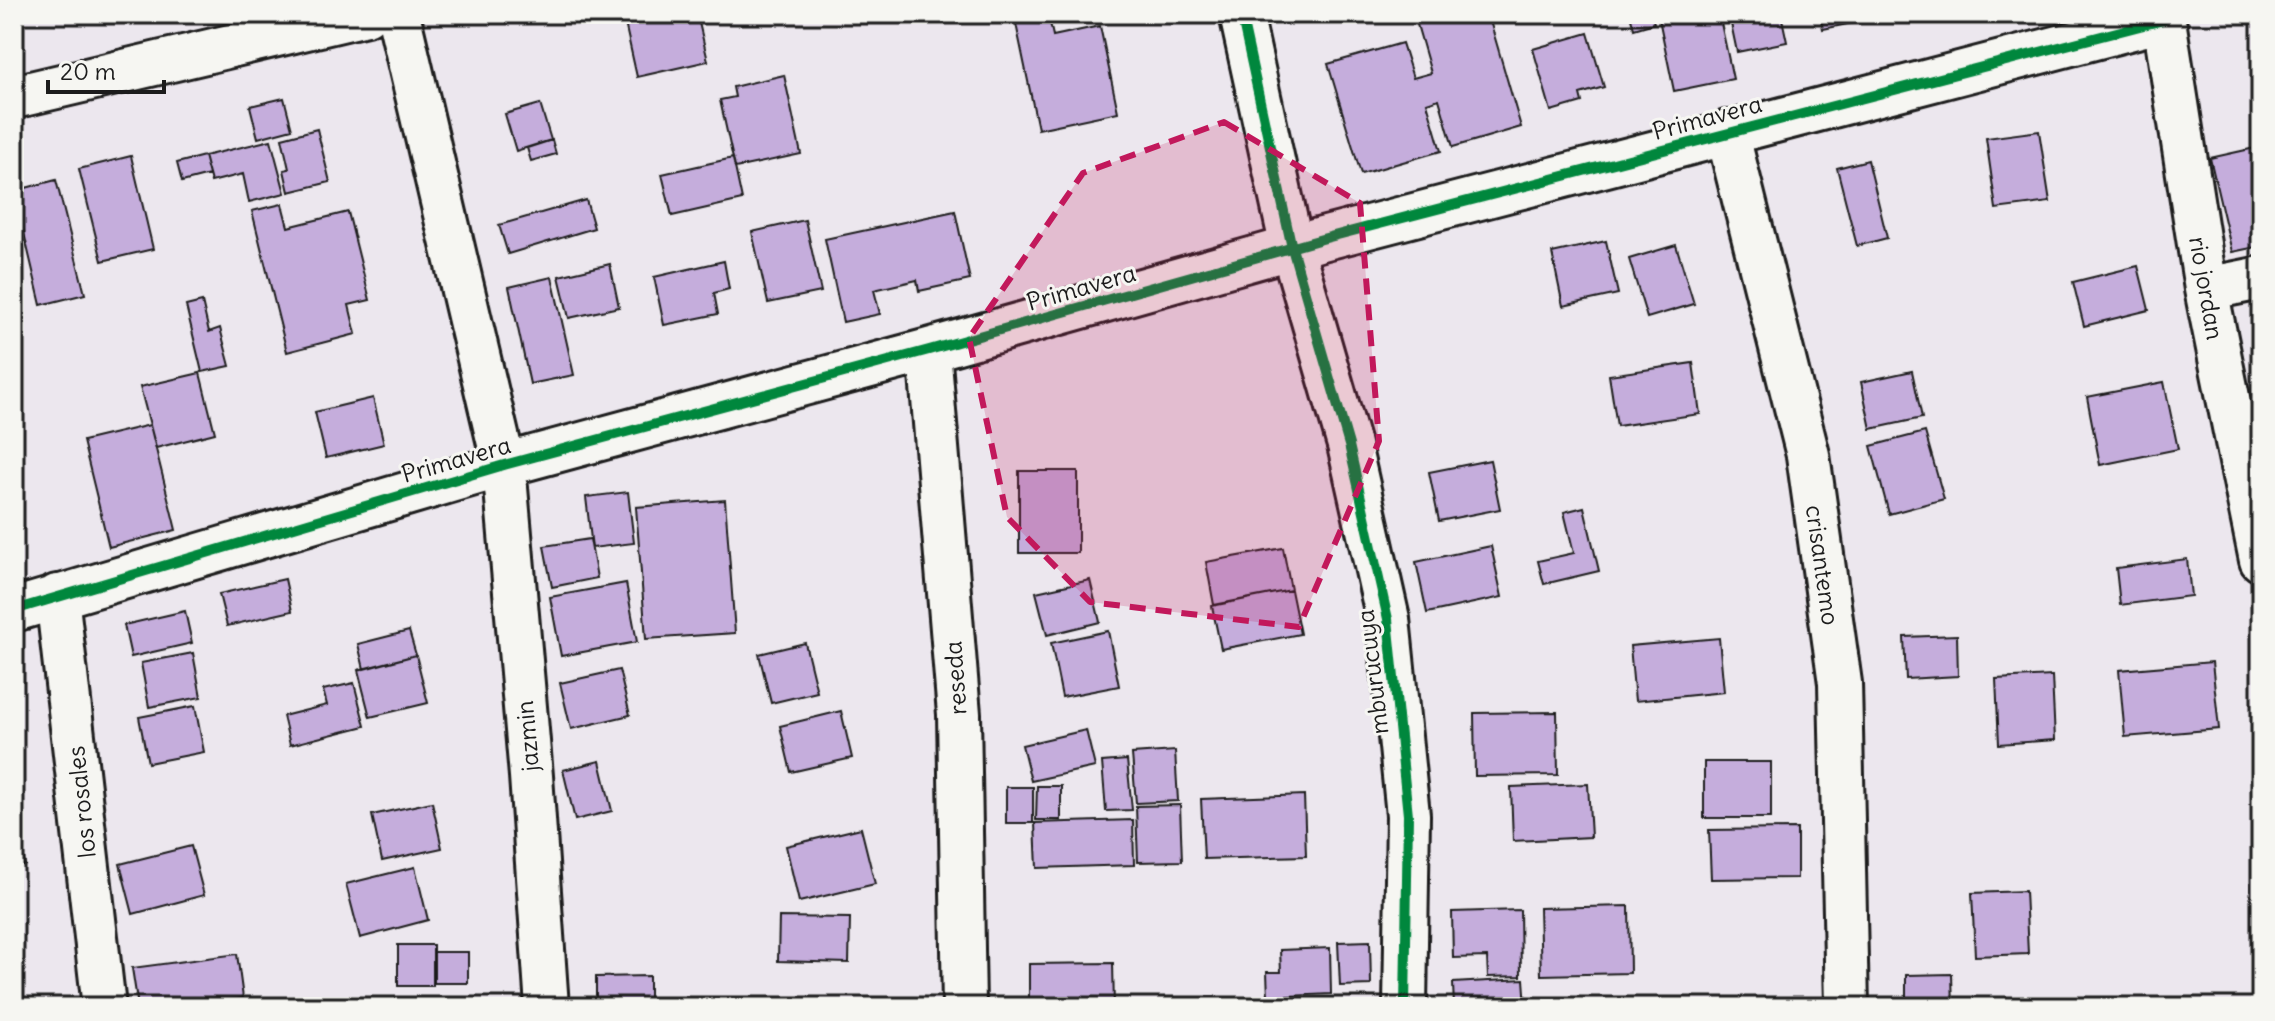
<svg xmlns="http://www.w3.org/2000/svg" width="2275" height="1021" font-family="Delius,sans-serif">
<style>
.building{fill:#c5addc;stroke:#1c1c1c;stroke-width:2}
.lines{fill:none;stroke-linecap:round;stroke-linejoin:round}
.minor-casing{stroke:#1c1c1c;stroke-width:48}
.minor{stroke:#f6f6f2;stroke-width:42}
.cycleway-casing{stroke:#f6f6f2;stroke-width:15}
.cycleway{stroke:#00873e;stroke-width:10}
.marked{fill:#c2185b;fill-opacity:0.2;stroke:#c2185b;stroke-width:6;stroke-dasharray:16 10;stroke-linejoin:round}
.labels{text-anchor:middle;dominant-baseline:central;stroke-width:6;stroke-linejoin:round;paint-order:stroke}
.street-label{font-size:24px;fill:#1c1c1c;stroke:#f6f6f2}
</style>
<rect width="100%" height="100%" fill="#ece7ee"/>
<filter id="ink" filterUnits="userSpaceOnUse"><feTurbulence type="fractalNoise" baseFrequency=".0125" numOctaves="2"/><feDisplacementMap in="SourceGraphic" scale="16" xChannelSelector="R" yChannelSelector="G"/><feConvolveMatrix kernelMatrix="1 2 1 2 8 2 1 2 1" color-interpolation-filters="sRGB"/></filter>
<g filter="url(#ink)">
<path class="building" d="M14,14H20L21,31H14Z
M623,14H697L708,61L637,77Z
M1014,14H1048L1053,36L1100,26L1118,112L1038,129Z
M1414,14H1488L1521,127L1453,147L1439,99L1427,103L1441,151L1361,174L1328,64L1402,43L1413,78L1431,73Z
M1578,14H1603L1580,20Z
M1630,14H1651L1654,23L1634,29Z
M1658,14H1719L1733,79L1674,91Z
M1729,14H1781L1787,42L1737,52Z
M1820,14H1887V16L1823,29Z
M1588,33L1604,87L1580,94L1582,102L1551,111L1533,49Z
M784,75L801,154L735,168L720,100L735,97L733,87Z
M284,98L292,129L258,138L250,106Z
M540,104L551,140L516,151L505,114Z
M317,129L330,182L289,192L284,170L289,169L282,138Z
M2039,131L2050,202L1996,209L1986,138Z
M271,140L285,193L249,202L243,174L211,182L204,156Z
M552,140L556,154L531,161L527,148Z
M2255,148L2261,175V246L2232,252L2210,158Z
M131,156L153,249L102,261L79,169Z
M204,156L209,175L182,182L177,163Z
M733,158L742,200L672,216L662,174Z
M1868,160L1887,238L1857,246L1837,168Z
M56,180L85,294L41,305L14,191Z
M586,200L594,228L508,254L499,225Z
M282,204L288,227L348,212L370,300L349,305L356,334L287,352L252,211Z
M955,211L970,280L919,291L917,280L874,290L880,314L843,322L825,239Z
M805,220L821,292L768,303L752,232Z
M1606,241L1618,294L1563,306L1552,253Z
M1676,245L1694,304L1647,318L1629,259Z
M724,261L729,289L714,293L718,314L664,325L654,277Z
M610,264L619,307L569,318L559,276Z
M2138,266L2149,310L2084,326L2073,282Z
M552,277L574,375L530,384L509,287Z
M202,302L209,332L220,328L230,366L202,372L186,306Z
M1693,363L1700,414L1617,426L1609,375Z
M1912,371L1922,418L1871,429L1861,382Z
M200,373L215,433L156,448L140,387Z
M2164,382L2178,449L2100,465L2087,397Z
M373,398L384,444L326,458L315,412Z
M150,425L176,530L109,547L83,441Z
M1925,432L1944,499L1889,514L1871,446Z
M1490,460L1500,509L1439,521L1429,472Z
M1019,471H1078V553H1019Z
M628,492L634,543L592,548L586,497Z
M725,500L735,633L646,639L636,507Z
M1584,507L1599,571L1544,584L1538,561L1574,553L1564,512Z
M590,539L597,578L552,587L544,546Z
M1491,546L1502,597L1427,613L1416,562Z
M1283,548L1291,590L1214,605L1206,562Z
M2187,559L2191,596L2120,605L2116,568Z
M285,579L292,611L227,626L219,594Z
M1090,580L1100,622L1047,635L1036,592Z
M626,583L637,642L561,656L550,597Z
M1291,590L1300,634L1221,649L1212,606Z
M185,611L192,643L131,657L124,625Z
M409,631L416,655L364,669L358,644Z
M1108,631L1119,686L1062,697L1051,643Z
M1957,635L1958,676L1906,679L1904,637Z
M1719,638L1724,692L1635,701L1630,646Z
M805,643L817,692L771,703L759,654Z
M193,653L201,697L149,707L141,663Z
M416,655L428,703L370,717L358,670Z
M2212,662L2219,729L2125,737L2119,670Z
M619,670L630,715L571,729L560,683Z
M2052,676L2055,740L1999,744L1996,679Z
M354,683L365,726L290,745L283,716L327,705L323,690Z
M195,706L204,752L148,763L139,717Z
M841,711L852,758L791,772L780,726Z
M1557,712L1558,775L1475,776L1474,713Z
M1086,730L1095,767L1031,781L1022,745Z
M1175,751L1178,801L1136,803L1132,754Z
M1127,760L1132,810L1106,811L1102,762Z
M600,761L612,811L575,820L563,770Z
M1704,762H1771V818H1704Z
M1588,784L1591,837L1513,841L1511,787Z
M1037,786H1061V820H1036Z
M1006,787H1033V823H1006Z
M1304,795L1306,856L1204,859L1201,799Z
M432,802L442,848L382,861L372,815Z
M1180,805L1182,861L1138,862L1136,806Z
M15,815L25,865L14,866V816Z
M1133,820L1134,865L1037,868L1035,823Z
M861,828L875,884L799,902L786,846Z
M1797,829V878L1711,879L1709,830Z
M191,846L204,895L133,914L120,864Z
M415,867L428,920L360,938L346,884Z
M2025,891L2028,954L1975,956L1972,893Z
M1629,906L1630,973L1541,975L1539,908Z
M1520,910L1521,976L1488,977L1487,957L1453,958L1452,912Z
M779,917L850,918L849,963L778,961Z
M14,941L22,979L14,981Z
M1370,941L1371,985L1340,986L1338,942Z
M398,945H433V986H398Z
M1330,948L1331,994L1268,997L1267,972H1281L1280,950Z
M434,952H468V983H434Z
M237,954L243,998L183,1007H138L132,968Z
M1113,963L1114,1007H1029V964Z
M1952,974L1953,1007H1906V975Z
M649,976V1007H596V977Z
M1524,979L1526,1007H1454L1453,983Z"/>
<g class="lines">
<defs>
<path id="minor" d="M398,14L504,465L531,776L547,1007
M1241,14L1292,248L1349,445L1388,619L1408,815L1405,1007
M2163,14L2206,289L2261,560
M14,97L366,14
M1727,132L1808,455L1840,683L1847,1007
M2206,289L2261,278
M929,350L959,714L964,1007
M57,596L104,1007
M14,610L504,465L929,350L1322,239L2163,20"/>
</defs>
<use href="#minor" class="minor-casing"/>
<use href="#minor" class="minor"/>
<defs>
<path id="cycleway" d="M1241,14L1292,248L1349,445L1388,619L1408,815L1405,1007
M14,610L504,465L929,350L1322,239L2163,20"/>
</defs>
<use href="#cycleway" class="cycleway-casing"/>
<use href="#cycleway" class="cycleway"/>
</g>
</g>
<path class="marked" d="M1224,122L1360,203L1379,441L1299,627L1090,602L1007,517L969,338L1083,173Z"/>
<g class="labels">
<g class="street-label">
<text transform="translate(1707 117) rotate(-15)">Primavera</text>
<text transform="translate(1081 287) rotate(-16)">Primavera</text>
<text transform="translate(2207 288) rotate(80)">rio jordan</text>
<text transform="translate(456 459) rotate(-16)">Primavera</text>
<text transform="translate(1823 565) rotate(82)">crisantemo</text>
<text transform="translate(1372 672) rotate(-97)">mburucuya</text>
<text transform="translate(955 678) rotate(-94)">reseda</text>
<text transform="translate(527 736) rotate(-95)">jazmin</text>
<text transform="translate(81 802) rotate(-96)">los rosales</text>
</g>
</g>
<rect width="2275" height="1021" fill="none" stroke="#f6f6f2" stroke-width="48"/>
<rect x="24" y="24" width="2227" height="973" fill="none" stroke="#1c1c1c" stroke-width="3" filter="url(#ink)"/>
<path d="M48 80v12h116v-12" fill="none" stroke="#1c1c1c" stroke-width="4"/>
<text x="60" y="80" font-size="24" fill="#1c1c1c" stroke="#f6f6f2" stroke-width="6" paint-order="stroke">20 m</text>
</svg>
